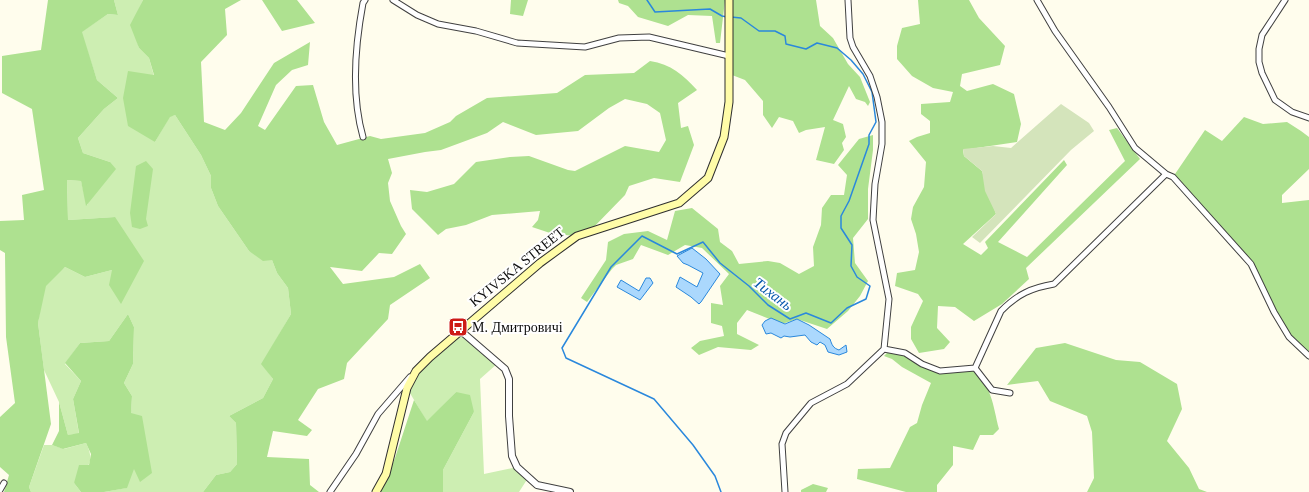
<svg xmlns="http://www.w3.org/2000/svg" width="1309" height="492" font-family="Georgia,serif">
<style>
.green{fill:#cdeeb2}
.forest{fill:#aee190}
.cemetery{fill:#d4e4bb}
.water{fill:#abd8fd;stroke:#2a88dc}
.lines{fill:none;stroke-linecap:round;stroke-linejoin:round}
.stream{stroke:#2a88dc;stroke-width:1.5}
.minor-casing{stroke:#404040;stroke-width:7}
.tertiary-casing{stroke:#404040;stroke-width:8}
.secondary-casing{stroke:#2f2f2f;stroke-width:9}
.minor{stroke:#fff;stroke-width:5}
.tertiary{stroke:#fff;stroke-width:6}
.secondary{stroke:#fffca8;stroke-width:7}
.labels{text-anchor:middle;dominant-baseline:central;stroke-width:4;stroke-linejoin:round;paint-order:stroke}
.street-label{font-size:14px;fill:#0d0d0d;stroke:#fff}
.poi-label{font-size:14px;fill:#0d0d0d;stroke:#fff;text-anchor:start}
.water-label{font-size:15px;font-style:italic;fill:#0859ad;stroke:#fff}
</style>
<rect width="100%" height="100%" fill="#fffded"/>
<path class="green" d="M114,0H143L132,23L139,48L149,58L154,76L128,72L155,142L170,116L175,115L201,155L211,176V188L218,206L249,251L272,260L277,273L288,288L291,314L262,364L273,379L263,398L229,416L236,423L237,464L230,472L216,475L203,492H104L126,488L132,396L124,383L133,364L134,327L128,314L109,341L80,343L65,364L81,381L73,399L79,434L68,435L59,402L44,370L38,323L44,284L65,267L85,277L112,270L121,303L115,217L68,220L67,180L81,181L87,205L110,162L83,153L78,138L104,109L118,98L97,80L81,32L108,14L118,15Z
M461,331L498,363L480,379L484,474L517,467L528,478L519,492H443V470L474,412L456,392L427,422L407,388L416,371Z
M86,443C96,463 87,468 74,483L81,492H31L29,487L44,445H52L64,449Z"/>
<path class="forest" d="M48,0H114L118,15L108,14L82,32L97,80L118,98L104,109L78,138L83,153L110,162L116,169L86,206L81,181L67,180L68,220L115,217L144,261L121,304L109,285L112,270L85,277L65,267L46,286L38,323L51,424L29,487L31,492H4L9,475L0,467V417L15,403L6,337L5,253L0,250V221L24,220L22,195L44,190L32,109L2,93V56L41,50Z
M143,0H241L225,9L227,35L201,62L204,122L225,130L241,113L274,63L310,42L308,65L292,70L276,85L258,126L265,130L296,86L313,85L324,122L337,145L370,136L381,139L425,133L450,122L456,116L487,98L557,93L585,75L634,73L650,61C671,64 683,75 697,90L678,103L681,128L688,126L694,145L680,182L654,178L629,186L625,195L590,231L577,236L553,234L532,227L538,220L540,211L492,215L466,225L446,229L438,235L412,209L410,190L427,192L454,184L476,162L510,157L529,156L568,170L575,171L625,146L659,152L666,140L660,113L647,104L625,99L609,108L578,131L536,135L503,122L487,133L441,150L425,152L388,159L392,173L388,183L390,201L401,226L406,234L392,254L379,253L362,271L330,267L343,284L394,277L420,264L430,278L390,305L388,319L347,363L344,379L318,389L298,420L312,430L307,436L273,431L267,457L309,459L310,485L319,492H203L216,475L230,472L237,464L236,423L229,416L263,398L273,379L261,364L291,314L288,288L277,273L272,260L263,261L249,251L218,206L211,188V176L201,155L175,115L170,117L155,142L128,126L123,98L128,71L154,75L149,58L139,48L130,25Z
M262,0H297L315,23L282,31Z
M511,0H528L523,16L510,14Z
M618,0H725L720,43H716L712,16L688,15L668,26L638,17L628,6L619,3Z
M733,0H816L820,26L833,38L848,64L860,77L870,102L868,106L865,102L856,99L849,86L833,120L843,124L846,137L842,143L844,150L834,164L816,160L825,127L806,130L799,133L793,121L779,117L772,128L763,115V101L745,80L732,75Z
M918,0H969L979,18L1005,46L1000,65L962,74L960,86L967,91L993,84L1014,94L1021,124L1017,142L963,150L964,156L982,171L996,214L963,244L981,255L988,248L985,242L1064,160L1067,165L998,242L1027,257L1125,161L1109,130L1117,128L1140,159L1026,268L1029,279L1002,304L974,321L955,307L938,306L937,328L950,342L944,349L919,353L911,339V327L923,301L918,294L895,286L897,273L915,270L919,252L916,234L911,219L913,207L924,187L926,162L909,141L917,137L930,133V121L921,114V104L950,102L953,92L933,88L912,76L897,59V46L902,28L920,24Z
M1244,117L1263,124L1287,122L1301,131L1309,137V169L1282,195V203L1309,200V356L1289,337L1251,264L1173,177L1205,130L1222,141Z
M873,135V150L868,189V219L853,238L855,263L868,281L860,296L848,311L827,329L797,319L782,324L747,310L737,323V334L759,345L751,350L718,347L699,355L691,348L700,341L724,336L722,326L711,323V303L723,305L720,286L729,274L702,248L685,245L668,255L641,245L633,259L616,265L612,269L587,302L581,298L606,260L608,242L624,234L648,231L667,240L675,211L692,208L718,229L720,242L732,251L739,264L768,261L780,263L799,274L814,266L813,247L821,225L822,208L831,195H844L847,175L838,165L859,139Z
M146,161L153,169L146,219L148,226L140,229L132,227L130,213L136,166Z
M128,314L134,327L133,364L124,383L132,396L131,413L142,416L152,473L140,482L134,469L127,488L104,492H81L74,483L79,465H89L91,454L86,443L63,449L52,445L59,431V402L68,435L79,433L73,399L81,381L65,363L80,343L109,341Z
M1065,343L1116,360L1140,362L1177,384L1182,409L1167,441L1189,468L1199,489L1207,492H1087L1094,478L1092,432L1087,416L1050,401L1038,381L1007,385L1036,348Z
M888,352L901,355H915L921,367L955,372L970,369C992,383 993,406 999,429L993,435H980L973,450L953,446V465L937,485V492H906L857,479L858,469L890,468L910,427L917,423L922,405L931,383L902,367L892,359L884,356Z
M456,392L470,395L474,412L443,470V492H381L395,458L414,400L427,421Z
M813,484L828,488L826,492H801V490Z"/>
<path class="cemetery" d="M1061,104L1089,123L1094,131L1071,150L980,243L972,237L996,214L985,191L982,171L964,156L963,149L993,146L1011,148Z"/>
<path class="water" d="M692,248L706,259L720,274L701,302L699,304L691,297L676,287L680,277L697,287L703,273L688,265L683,263L677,256Z
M646,278H650L653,283L640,300L617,287L621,280L639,291Z
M771,318L785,324L797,319L809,325L830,339C832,345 833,348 839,350L846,345L847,352L839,355L828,352L825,345L820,342L817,345L811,342L805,335L790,337L784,336L781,338L771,333L766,334L762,325L765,321Z"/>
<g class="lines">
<path class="stream" d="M647,0L655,12L710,9L722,16L727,17
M721,492L715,476L693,445L654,399L566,358L562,348L611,267L642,236L677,254L703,242L720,263L749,286L768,305L790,319L806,313L831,323L847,308L866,299L870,286L857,277L851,266L852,245L841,228V216L849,201L869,144V135L876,122L872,92L863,74L851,60L837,48L817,43L806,49L786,44L785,36L775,31H759L741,18L731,17"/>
<defs>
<path id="minor" d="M393,0L417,15L438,24L476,31L517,43L585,47L619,38L649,37L729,56
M1285,0L1262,35L1259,49V62L1262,73L1275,100L1292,112L1309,118
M363,137C351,95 355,46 363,3L365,0
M1166,174L1173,177L1251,264L1274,312L1289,337L1309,356
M884,349L905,353L922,364L940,371L975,368L1001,311C1018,294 1031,288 1054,284L1166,174L1135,148L1109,107L1055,31L1037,0
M975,368L992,390L1010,393
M0,490L4,483
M330,492L356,454L378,414L410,377
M785,492L782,444L786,433L811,403L847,384L884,349L889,299L873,220L875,184L882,144V122L877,97L870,76L853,47L850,38L848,0"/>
<path id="tertiary" d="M461,331L505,369L509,379V416L512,456L517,467L537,485L570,492"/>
<path id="secondary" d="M376,492L386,474L407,388L416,371L430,357L540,263L577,236L679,203L708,178L724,137L729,102V0"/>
</defs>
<use href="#minor" class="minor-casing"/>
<use href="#tertiary" class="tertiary-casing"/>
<use href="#secondary" class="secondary-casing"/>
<use href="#minor" class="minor"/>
<use href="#tertiary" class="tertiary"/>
<use href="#secondary" class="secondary"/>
</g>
<defs>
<symbol id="bus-square" viewBox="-11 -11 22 22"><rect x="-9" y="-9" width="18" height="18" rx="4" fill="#cd1b16" stroke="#fff"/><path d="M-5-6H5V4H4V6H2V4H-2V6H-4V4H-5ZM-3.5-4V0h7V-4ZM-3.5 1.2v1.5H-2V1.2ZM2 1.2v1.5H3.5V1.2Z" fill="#fff"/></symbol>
</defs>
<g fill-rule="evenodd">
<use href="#bus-square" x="447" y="316" width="22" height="22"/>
</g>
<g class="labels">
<g class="street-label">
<text transform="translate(517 267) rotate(-39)">KYIVSKA STREET</text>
</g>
<g class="poi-label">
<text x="472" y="327">М. Дмитровичі</text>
</g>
<g class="water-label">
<text transform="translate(773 294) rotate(37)">Тихань</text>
</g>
</g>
</svg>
